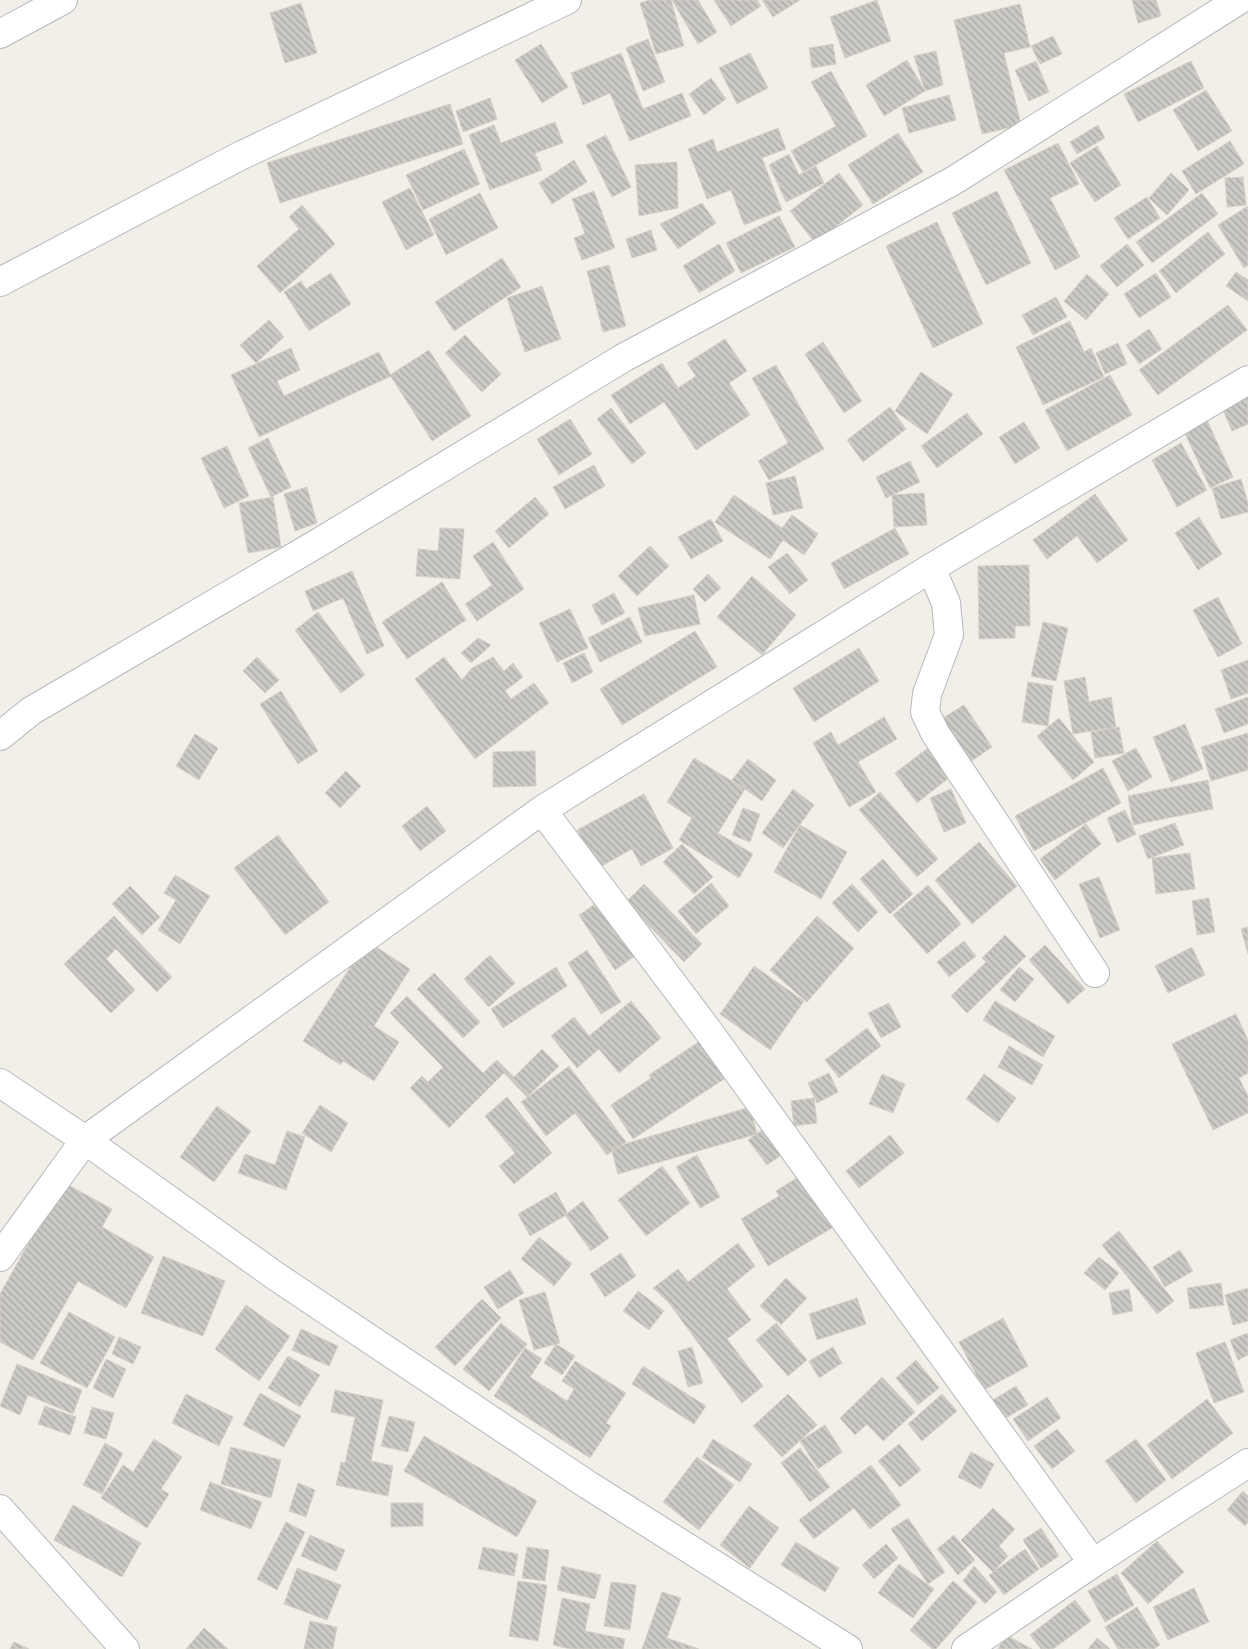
<svg xmlns="http://www.w3.org/2000/svg" width="1248" height="1649" font-family="'Roboto Condensed',sans-serif">
<style>
.building{fill:url(#building-back-hatch);stroke:#d6d1c6}
.lines{fill:none;stroke-linecap:round;stroke-linejoin:round}
.minor-casing{stroke:#b5b8bc;stroke-width:30}
.minor{stroke:#fff;stroke-width:28}
</style>
<defs>
<pattern id="building-back-hatch" width="6" height="6" patternUnits="userSpaceOnUse" patternTransform="scale(1.25)"><rect width="6" height="6" fill="#cccac5"/><path d="M-1 5l2 2M0 0l6 6M5-1l2 2" fill="none" stroke="#a9a8a4"/></pattern>
</defs>
<rect width="100%" height="100%" fill="#f1efe8"/>
<path class="building" d="M650,0H671L684,46L656,54L640,3Z
M672,0H698L717,32L698,44Z
M714,0H757L761,6L731,26Z
M762,0H800L773,17Z
M877,0L891,41L845,58L830,17Z
M1132,0H1156L1161,16L1138,23Z
M301,3L317,53L285,63L270,13Z
M1020,4L1030,47L1004,53L1021,125L982,134L954,20Z
M1053,36L1062,54L1040,64L1031,46Z
M648,39L665,82L643,91L626,48Z
M541,44L568,87L542,103L515,60Z
M833,44L836,64L812,68L809,48Z
M936,51L943,85L925,91L914,56Z
M621,53L643,109L682,93L691,116L630,141L610,93L583,105L571,73Z
M750,53L768,88L737,104L719,68Z
M907,60L925,91L884,116L866,85Z
M1036,61L1049,92L1029,101L1015,70Z
M1191,61L1204,88L1138,122L1124,94Z
M831,71L867,136L803,172L791,151L836,126L811,82Z
M711,78L726,99L704,115L689,94Z
M1206,90L1232,131L1198,151L1173,110Z
M949,95L956,120L909,133L902,108Z
M490,98L497,119L463,132L456,111Z
M450,104L463,144L280,203L267,163Z
M555,122L563,143L535,153L542,170L490,190L469,135L494,125L501,143Z
M1098,125L1105,138L1077,154L1070,142Z
M778,128L786,149L762,158L782,210L744,225L731,190L707,199L688,149L713,139L717,152Z
M898,133L923,172L873,204L848,165Z
M606,135L631,187L612,197L586,145Z
M1230,141L1244,164L1196,194L1182,171Z
M1058,143L1079,184L1050,198L1080,257L1055,270L1004,170Z
M1097,146L1121,185L1095,202L1070,163Z
M464,149L480,184L423,210L406,175Z
M789,154L799,175L816,166L824,183L786,202L769,165Z
M574,160L587,182L552,204L539,183Z
M677,162L678,208L639,216L635,165Z
M839,173L863,205L815,243L790,211Z
M1171,173L1189,190L1167,215L1149,198Z
M1243,177L1246,205L1227,207L1225,178Z
M410,188L434,235L406,250L382,202Z
M594,191L615,248L582,260L574,238L585,234L572,199Z
M997,191L1031,263L986,285L952,213Z
M480,193L498,228L446,255L429,219Z
M1202,193L1218,214L1152,263L1136,242Z
M1147,197L1160,218L1128,239L1114,218Z
M702,203L716,223L678,249L660,224Z
M302,205L335,244L280,293L257,266L299,229L289,217Z
M1248,206V265L1244,268L1218,225Z
M779,216L795,247L741,273L726,243Z
M937,222L983,324L933,348L886,246Z
M651,230L657,250L632,258L626,239Z
M1208,232L1225,254L1176,293L1159,271Z
M719,244L735,271L699,293L683,266Z
M1127,244L1144,265L1117,287L1100,266Z
M502,258L521,287L454,331L435,302Z
M609,265L626,326L603,332L587,271Z
M1236,272L1248,280V301L1226,286Z
M331,273L351,304L309,331L284,292L301,281L306,289Z
M1156,273L1171,297L1139,318L1124,294Z
M1087,274L1109,294L1086,320L1064,301Z
M542,286L561,339L525,352L507,298Z
M1056,297L1067,317L1033,335L1022,315Z
M1228,305L1247,330L1158,395L1139,370Z
M269,320L284,337L256,363L240,345Z
M1070,321L1084,352L1091,348L1104,377L1043,405L1016,347Z
M1149,329L1162,349L1139,364L1126,345Z
M465,335L501,374L482,392L445,353Z
M725,339L747,371L729,383L750,415L696,450L664,402L630,424L611,395L662,363L678,388L696,376L687,363Z
M823,342L862,401L844,413L805,354Z
M1118,343L1127,364L1105,374L1096,353Z
M291,348L300,370L277,381L284,396L379,352L391,376L259,437L231,375Z
M429,350L471,416L432,441L390,375Z
M776,365L824,449L769,480L758,461L788,443L752,378Z
M921,372L953,394L927,434L895,411Z
M1110,375L1132,415L1067,451L1045,410Z
M1248,390V424L1232,431L1220,403Z
M890,407L906,429L863,462L847,440Z
M611,408L646,453L632,464L597,419Z
M967,413L983,434L937,468L921,446Z
M570,419L592,454L559,475L537,439Z
M1207,420L1233,477L1210,488L1184,431Z
M1024,422L1040,448L1015,464L999,437Z
M268,438L291,487L271,497L248,448Z
M1181,443L1207,490L1177,507L1152,460Z
M227,446L249,496L224,508L201,458Z
M910,461L920,482L886,498L876,477Z
M594,465L605,486L565,509L553,487Z
M795,476L803,508L773,515L766,483Z
M1241,479L1248,503V512L1221,519L1212,488Z
M307,487L317,523L295,531L284,494Z
M924,493L927,525L894,527L892,495Z
M1095,494L1128,540L1097,563L1077,536L1047,559L1033,540Z
M734,495L782,528L792,515L818,534L804,555L783,540L770,559L715,522Z
M273,497L281,547L248,553L239,503Z
M535,497L549,514L509,548L495,531Z
M1199,517L1222,554L1198,570L1175,533Z
M711,519L723,541L691,559L678,537Z
M440,528L464,529L460,579L416,576L418,549L438,551Z
M895,528L909,554L844,589L831,563Z
M493,542L524,589L477,621L465,604L492,585L473,556Z
M650,546L669,566L637,596L618,576Z
M787,553L808,580L790,594L768,567Z
M1029,565L1030,626H1015V638L979,639L978,566Z
M352,571L384,646L367,654L343,598L313,611L305,591Z
M708,574L721,588L705,602L693,589Z
M752,576L796,615L762,655L717,617Z
M442,582L466,620L407,659L382,622Z
M614,593L625,613L602,625L592,605Z
M694,595L700,624L645,636L638,608Z
M1218,597L1242,644L1218,657L1193,610Z
M570,609L588,648L557,662L539,623Z
M318,612L365,675L341,693L295,630Z
M630,617L642,642L600,662L588,638Z
M1043,622L1068,628L1056,681L1031,676Z
M695,631L717,667L622,725L600,689Z
M478,638L491,645L471,663L461,653Z
M859,648L879,681L814,722L793,688Z
M584,653L593,672L572,683L563,663Z
M257,657L279,680L265,693L243,671Z
M444,657L462,680L472,668L493,657L504,671L513,663L523,677L505,691L511,699L534,683L549,703L475,759L415,679Z
M1248,660V693L1231,699L1221,670Z
M1085,677L1089,702L1111,697L1116,727L1073,734L1064,681Z
M1028,682L1053,686L1048,726L1022,722Z
M281,691L318,751L298,764L260,704Z
M1248,697V724L1224,733L1215,709Z
M964,705L992,747L970,762L941,719Z
M884,717L897,739L858,762L876,792L849,807L813,743L831,732L838,745Z
M1059,718L1094,762L1073,780L1037,736Z
M1185,724L1203,769L1171,782L1153,737Z
M1119,727L1124,753L1095,758L1091,732Z
M1248,733V770L1211,781L1201,747Z
M195,734L218,748L199,780L176,766Z
M928,748L950,777L917,803L895,773Z
M1136,748L1152,777L1128,791L1112,761Z
M535,751L536,786L493,787V752Z
M694,758L745,789L718,833L753,854L739,878L679,840L692,818L667,802Z
M748,759L776,780L762,801L732,780Z
M1103,768L1121,803L1034,851L1015,816Z
M346,771L361,786L340,808L325,793Z
M1208,780L1213,809L1133,825L1128,796Z
M793,789L814,805L783,848L762,833Z
M951,789L966,823L944,832L930,798Z
M880,792L938,859L917,877L859,810Z
M644,794L673,848L641,866L632,849L598,868L577,830Z
M427,806L446,831L420,851L402,826Z
M743,808L760,814L750,842L732,835Z
M1125,810L1136,834L1117,843L1107,818Z
M1175,823L1184,845L1148,859L1139,836Z
M1086,824L1101,844L1055,880L1040,859Z
M800,825L847,852L821,899L774,872Z
M278,835L329,902L285,935L234,868Z
M979,842L1017,886L972,924L935,880Z
M682,844L713,877L694,894L663,862Z
M1190,853L1195,889L1156,894L1152,858Z
M883,859L913,894L890,914L860,879Z
M175,875L210,896L180,944L158,930L176,900L164,893Z
M1099,877L1120,930L1100,938L1079,884Z
M711,883L729,906L696,934L678,911Z
M644,884L702,944L684,962L626,902Z
M852,884L878,912L858,932L832,903Z
M928,885L961,924L927,954L893,915Z
M130,886L160,917L142,935L112,904Z
M604,898L639,953L615,970L579,915Z
M1209,898L1215,932L1197,935L1192,901Z
M114,916L172,977L157,992L116,949L106,959L135,990L111,1013L64,964Z
M817,916L854,948L807,1002L770,970Z
M1248,927V954L1241,929Z
M1005,935L1026,956L967,1013L951,996L986,962L982,958Z
M367,941L410,969L374,1026L399,1042L374,1081L343,1061L341,1065L303,1041Z
M964,941L976,956L949,977L937,962Z
M1045,945L1085,989L1068,1004L1029,960Z
M1192,947L1205,975L1168,993L1155,966Z
M587,950L621,1002L601,1014L568,963Z
M490,955L515,983L489,1007L464,979Z
M754,966L804,1001L770,1050L720,1014Z
M556,967L567,986L503,1028L491,1009Z
M1019,967L1034,979L1015,1002L1000,990Z
M434,973L480,1022L463,1038L417,989Z
M407,996L483,1073L497,1060L514,1077L542,1049L559,1066L527,1097L504,1073L449,1128L410,1088L422,1076L428,1082L443,1067L390,1013Z
M631,1001L661,1038L619,1073L599,1049L577,1068L551,1036L574,1017L589,1036Z
M995,1001L1055,1036L1043,1057L983,1020Z
M889,1003L901,1027L881,1038L868,1013Z
M1236,1014L1248,1040V1073L1239,1078L1248,1096V1113L1213,1130L1172,1044Z
M867,1028L881,1046L839,1078L825,1060Z
M703,1039L727,1077L633,1139L611,1105L651,1078L649,1075Z
M1009,1046L1043,1065L1032,1085L998,1067Z
M569,1066L626,1142L607,1155L575,1113L546,1136L521,1102Z
M829,1073L838,1092L817,1103L808,1083Z
M882,1074L905,1084L893,1113L869,1104Z
M984,1074L1016,1098L998,1123L966,1099Z
M507,1097L552,1153L514,1184L499,1166L515,1153L485,1116Z
M814,1098L817,1123L794,1126L791,1101Z
M320,1105L348,1123L331,1152L302,1133Z
M217,1106L251,1131L214,1182L180,1157Z
M750,1107L757,1134L618,1174L611,1148Z
M765,1128L784,1153L767,1165L748,1140Z
M287,1131L305,1137L286,1190L238,1173L245,1154L275,1165Z
M890,1135L904,1153L859,1188L846,1171Z
M697,1155L720,1197L700,1208L676,1167Z
M662,1166L690,1203L646,1236L618,1200Z
M806,1172L837,1225L768,1266L741,1219L779,1196L776,1191Z
M63,1182L112,1209L102,1227L154,1257L126,1308L78,1281L33,1360L0,1342V1294Z
M556,1192L568,1214L530,1236L518,1214Z
M583,1201L609,1238L591,1251L565,1215Z
M1119,1231L1174,1301L1157,1314L1102,1245Z
M539,1237L572,1264L554,1286L521,1259Z
M738,1243L755,1266L727,1289L751,1320L727,1339L763,1386L742,1403L669,1303L653,1288L678,1269L688,1282Z
M1180,1250L1193,1271L1165,1287L1153,1267Z
M621,1253L636,1276L605,1297L590,1274Z
M163,1256L225,1281L203,1336L141,1313Z
M1099,1257L1119,1273L1105,1290L1084,1273Z
M510,1270L524,1293L498,1309L484,1287Z
M786,1278L807,1298L781,1325L760,1306Z
M1221,1283L1224,1305L1190,1309L1187,1288Z
M1248,1288V1321L1233,1325L1225,1295Z
M1129,1289L1133,1311L1113,1315L1109,1293Z
M638,1291L664,1311L649,1330L623,1311Z
M545,1292L560,1343L534,1350L519,1300Z
M857,1298L866,1324L817,1340L809,1314Z
M482,1299L501,1318L455,1366L435,1347Z
M246,1305L290,1336L259,1381L215,1349Z
M69,1312L115,1337L87,1388L40,1363Z
M1003,1318L1028,1366L984,1390L959,1342Z
M501,1323L527,1344L489,1391L463,1369Z
M776,1323L807,1360L788,1376L756,1340Z
M301,1329L338,1346L329,1366L292,1350Z
M1248,1333V1355L1238,1360L1230,1340Z
M119,1337L141,1347L133,1364L112,1354Z
M1225,1342L1244,1392L1214,1403L1196,1353Z
M556,1344L575,1356L562,1375L544,1363Z
M692,1347L703,1383L688,1387L678,1351Z
M833,1347L842,1363L819,1378L809,1361Z
M525,1348L542,1359L530,1377L567,1401L574,1389L562,1381L575,1361L626,1393L606,1423L611,1426L590,1458L494,1396Z
M288,1356L320,1375L300,1407L268,1388Z
M106,1359L126,1369L113,1398L93,1388Z
M916,1360L939,1388L918,1405L896,1378Z
M17,1364L82,1390L73,1414L28,1395L20,1415L0,1406Z
M643,1366L706,1406L694,1424L632,1384Z
M882,1377L915,1412L883,1441L867,1424L855,1435L840,1418Z
M1016,1386L1028,1405L1004,1419L993,1400Z
M335,1390L383,1400L371,1461L393,1466L388,1496L336,1485L341,1462L345,1463L355,1417L331,1412Z
M260,1393L301,1416L284,1447L243,1425Z
M186,1394L233,1417L219,1446L172,1423Z
M788,1394L817,1425L782,1457L753,1426Z
M942,1394L957,1411L922,1441L908,1424Z
M1047,1397L1061,1418L1028,1441L1013,1419Z
M1207,1399L1233,1433L1172,1479L1147,1445Z
M45,1406L76,1417L70,1435L38,1424Z
M92,1407L114,1413L106,1439L84,1433Z
M389,1416L415,1422L408,1452L381,1446Z
M825,1425L842,1452L818,1469L800,1441Z
M1057,1429L1075,1451L1052,1469L1034,1446Z
M424,1436L537,1501L517,1537L404,1471Z
M154,1439L182,1457L161,1489L169,1494L147,1528L101,1498L123,1465L133,1472Z
M713,1439L752,1464L740,1482L702,1457Z
M1136,1439L1166,1480L1136,1503L1105,1461Z
M105,1443L123,1453L102,1494L83,1485Z
M899,1444L921,1470L900,1487L878,1461Z
M231,1447L281,1460L271,1498L221,1484Z
M800,1448L830,1487L810,1502L781,1463Z
M971,1452L994,1464L981,1489L958,1477Z
M697,1457L734,1485L699,1530L663,1502Z
M871,1465L901,1505L870,1529L854,1508L814,1539L799,1520Z
M210,1482L262,1502L251,1529L200,1510Z
M298,1483L315,1490L306,1517L289,1511Z
M1243,1491L1248,1496V1522L1245,1526L1227,1510Z
M391,1503H423V1526L391,1527Z
M73,1505L141,1543L122,1577L54,1540Z
M749,1506L779,1528L750,1568L720,1545Z
M993,1508L1015,1529L999,1546L1008,1556L993,1572L961,1540Z
M908,1518L945,1572L928,1584L891,1529Z
M286,1522L305,1532L277,1590L257,1579Z
M1041,1528L1059,1556L1041,1568L1023,1540Z
M310,1535L345,1550L336,1571L301,1556Z
M954,1535L975,1560L958,1575L937,1549Z
M1157,1541L1184,1572L1148,1604L1121,1573Z
M796,1542L839,1568L825,1592L781,1565Z
M886,1544L898,1558L874,1579L862,1565Z
M483,1547L518,1554L514,1576L478,1569Z
M527,1547L549,1550L545,1581L522,1578Z
M1025,1549L1039,1569L1004,1595L989,1575Z
M899,1564L934,1589L913,1618L878,1593Z
M562,1566L601,1575L595,1599L557,1590Z
M974,1566L997,1592L985,1604L963,1581Z
M297,1568L341,1585L327,1620L284,1604Z
M1117,1574L1134,1605L1105,1622L1088,1591Z
M518,1581L547,1585L538,1641L509,1636Z
M953,1581L977,1602L936,1649H932L910,1630Z
M611,1582L636,1585L630,1630L604,1626Z
M1194,1588L1209,1622L1168,1640L1153,1607Z
M662,1592L681,1598L667,1638L699,1649H642Z
M562,1598L590,1604L585,1631L625,1639L623,1649H571L553,1645Z
M1075,1600L1091,1621L1053,1649H1041L1030,1635Z
M1137,1607L1160,1645L1154,1649H1118L1105,1627Z
M310,1621L337,1627L333,1649H304Z
M204,1628L228,1649H186Z
M1006,1635L1032,1649H998Z
M1097,1638L1110,1649H1088Z
M14,1642L29,1649H10Z"/>
<g class="lines">
<defs>
<path id="minor" d="M0,34L63,0
M0,282L238,157L567,0
M931,568L946,603L949,635L927,694L925,712L935,733L1095,973
M0,736L31,711L318,543L623,358L953,181L1239,0
M542,810L709,1032L1093,1563
M0,1083L85,1140L274,1275L588,1485L848,1649
M0,1257L85,1140L542,810L931,568L1248,380
M0,1509L125,1649
M966,1649L1093,1563L1248,1463"/>
</defs>
<use href="#minor" class="minor-casing"/>
<use href="#minor" class="minor"/>
</g>
</svg>
